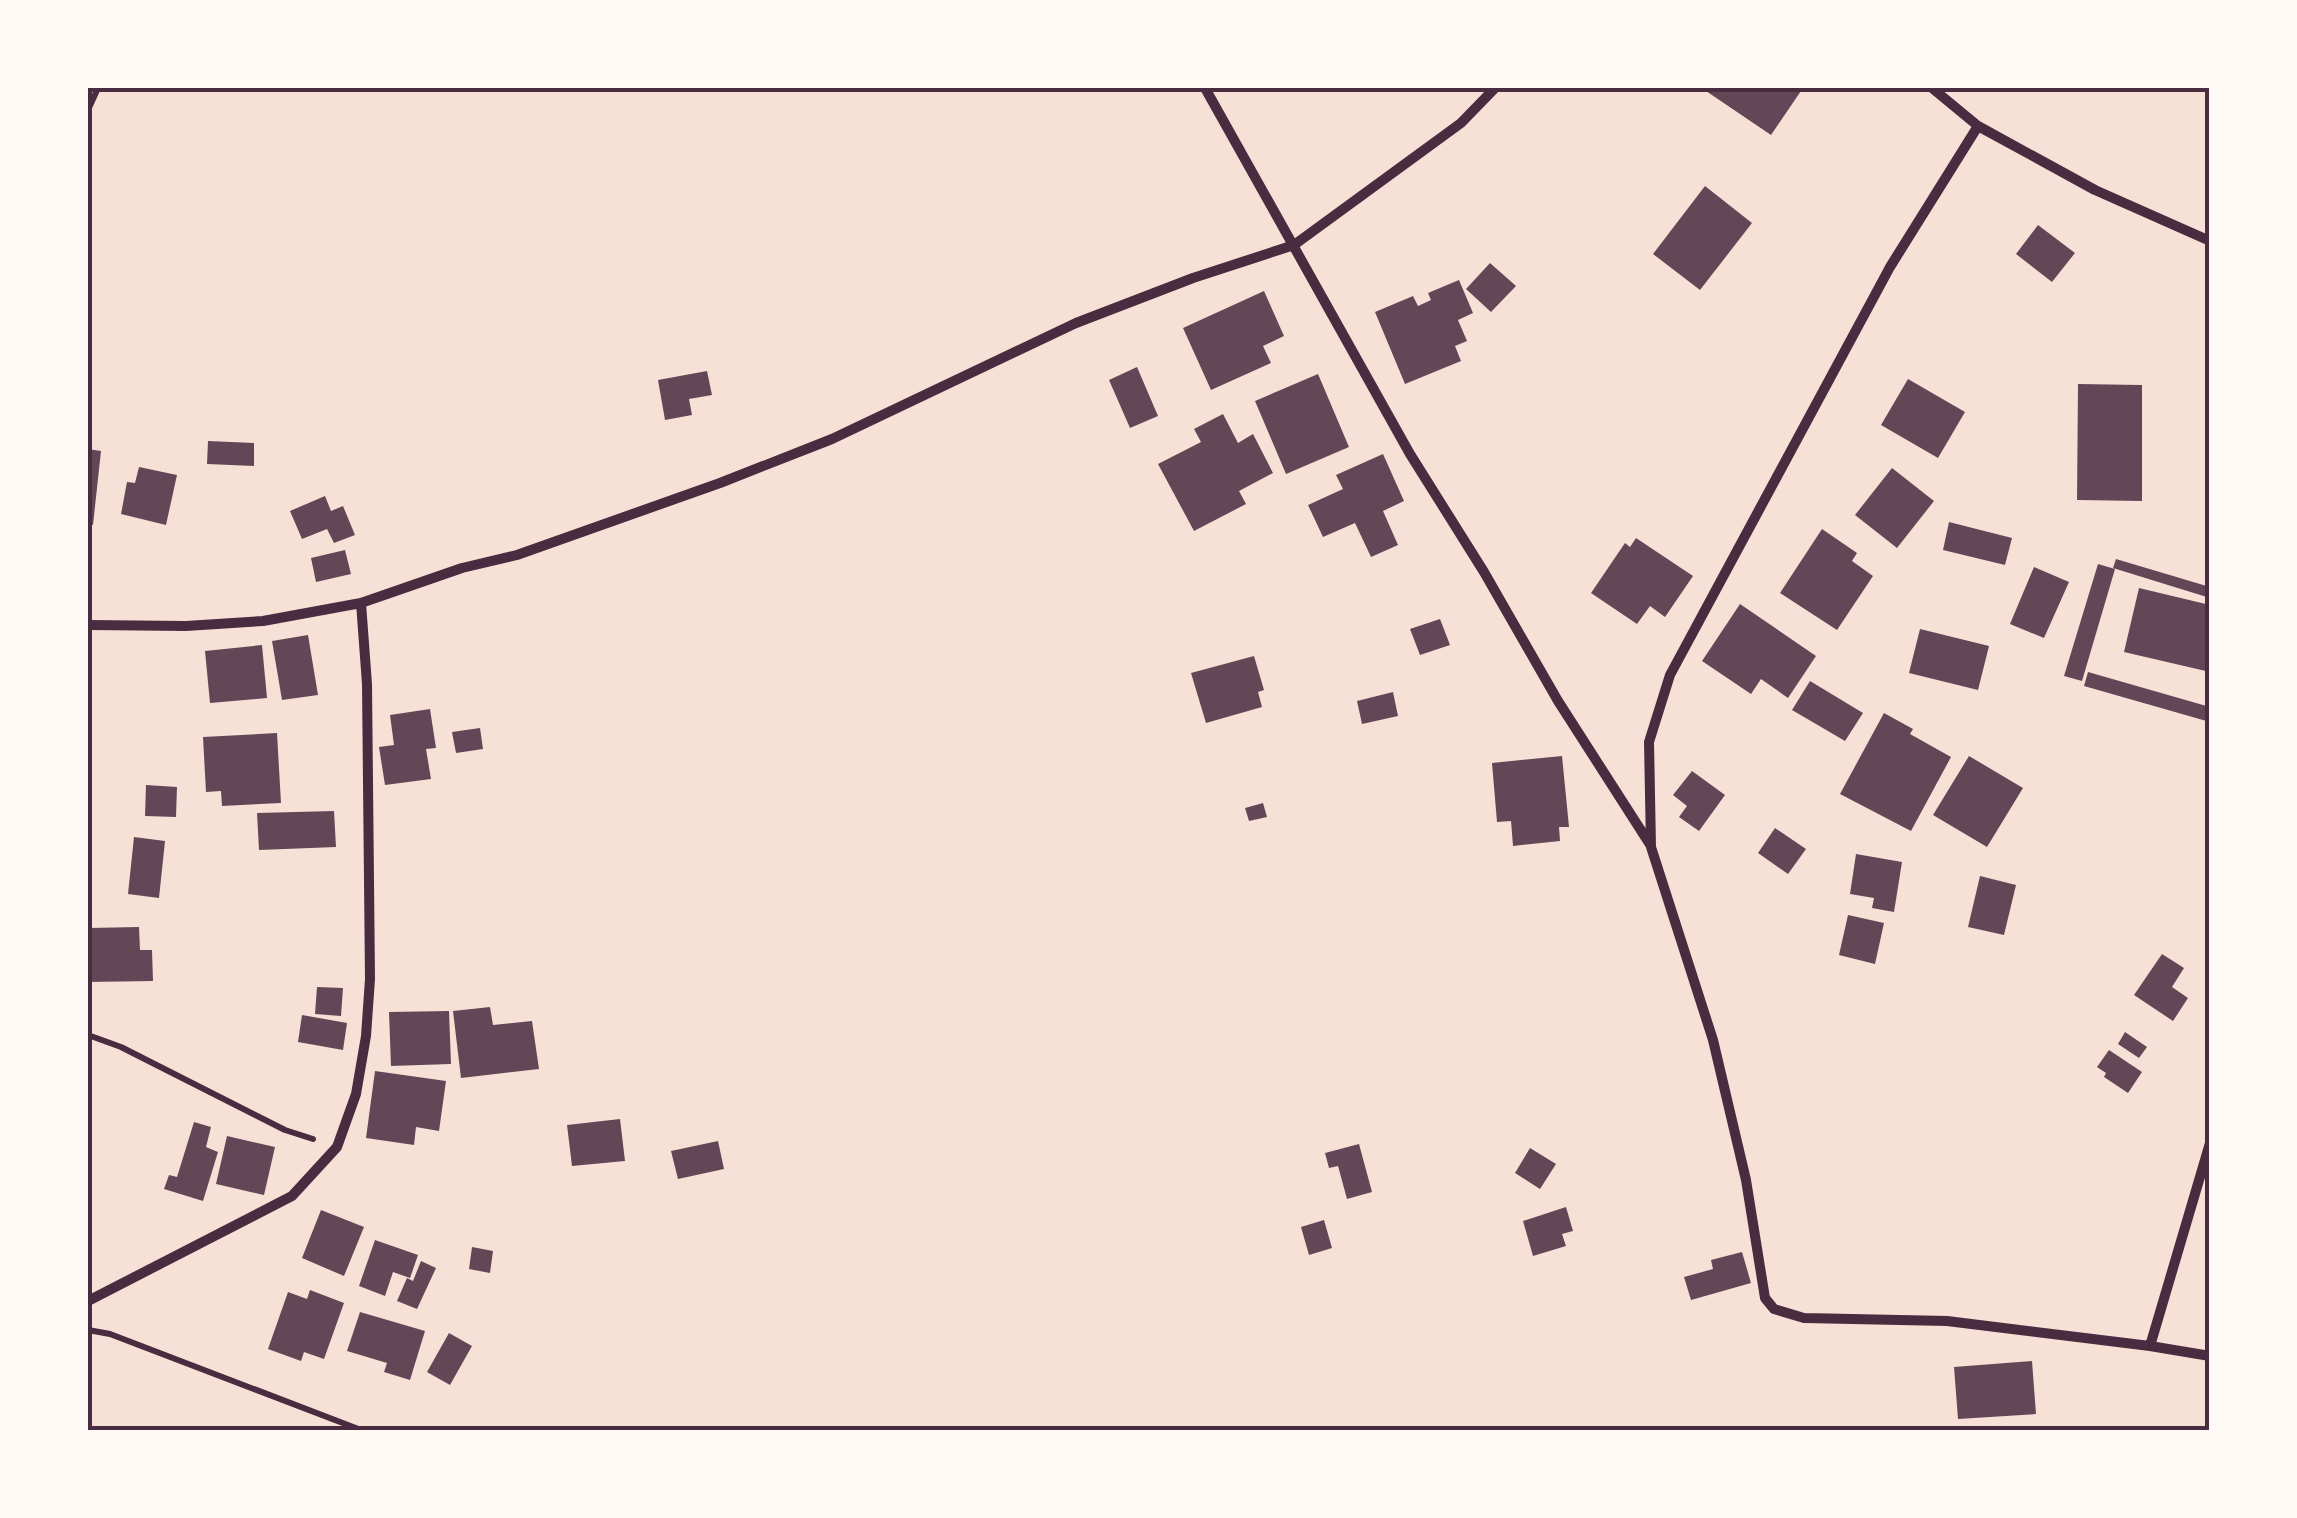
<svg xmlns="http://www.w3.org/2000/svg" width="2297" height="1518" font-family="'Work Sans',sans-serif">
<style>
.building{fill:#644757}
.lines{fill:none;stroke-linecap:round;stroke-linejoin:round}
.path{stroke:#4a2c40;stroke-width:6}
.minor{stroke:#4a2c40;stroke-width:10}
.neatline{fill:none;stroke:#4a2c40;stroke-width:4}
</style>
<rect width="100%" height="100%" fill="#f7e1d7"/>
<path class="building" d="M1708,88H1803L1771,135L1706,91Z
M1705,186L1752,223L1700,290L1653,254Z
M2038,225L2075,253L2052,282L2016,254Z
M1490,263L1516,286L1491,312L1466,289Z
M1459,280L1473,313L1458,320L1467,341L1455,346L1461,361L1405,384L1375,312L1413,296L1418,306L1431,300L1428,293Z
M1264,291L1284,336L1263,346L1271,363L1211,390L1183,328Z
M1137,367L1158,416L1130,428L1109,380Z
M707,371L712,395L689,399L692,415L665,420L658,380Z
M1318,374L1349,447L1286,474L1255,401Z
M1908,379L1965,412L1938,458L1881,425Z
M2078,384L2142,385V501L2077,500Z
M1223,414L1238,443L1253,434L1273,473L1239,491L1246,504L1194,531L1158,464L1201,442L1194,429Z
M208,441L254,443V466L207,464Z
M88,449L101,451L93,525L88,524Z
M1383,454L1404,501L1383,511L1398,545L1371,557L1355,523L1323,537L1308,505L1343,489L1336,475Z
M139,467L177,475L166,525L121,514L127,482L135,483Z
M1892,468L1934,501L1897,548L1855,515Z
M325,496L331,511L343,506L355,535L334,543L327,529L302,539L290,511Z
M1949,522L2012,538L2005,565L1943,550Z
M1822,529L1857,553L1852,561L1873,576L1837,630L1780,593Z
M1636,538L1693,576L1665,617L1650,606L1637,624L1591,593L1625,543L1630,547Z
M345,550L351,574L316,582L311,558Z
M2116,559L2210,587V598L2113,568Z
M2098,564L2115,569L2082,681L2064,676Z
M2034,567L2069,582L2044,638L2010,624Z
M2139,588L2210,605V672L2124,652Z
M1740,604L1816,656L1788,698L1761,679L1751,694L1702,661Z
M1440,619L1450,645L1420,655L1410,629Z
M1920,629L1989,646L1978,690L1909,673Z
M308,635L318,695L282,700L272,641Z
M262,645L267,698L210,703L205,651Z
M1254,656L1264,690L1258,692L1262,707L1206,723L1191,673Z
M2088,672L2210,707V722L2084,686Z
M1810,681L1863,713L1845,741L1792,710Z
M1393,692L1398,716L1362,724L1357,701Z
M430,709L436,748L426,749L431,779L385,785L379,747L394,745L390,715Z
M1884,713L1913,729L1910,734L1951,757L1911,831L1840,794Z
M480,728L483,749L456,753L452,732Z
M277,733L281,803L222,806L221,791L206,792L203,737Z
M1562,756L1569,827H1559L1560,841L1513,846L1511,821L1497,822L1492,763Z
M1969,756L2023,788L1987,847L1933,815Z
M1692,771L1725,795L1699,831L1679,817L1687,806L1673,795Z
M146,785L177,787L176,817L145,816Z
M1263,803L1267,817L1249,821L1245,808Z
M334,811L336,847L259,850L257,813Z
M1775,828L1806,849L1788,874L1758,853Z
M134,837L165,841L159,898L128,894Z
M1856,854L1902,862L1894,912L1872,908L1874,898L1850,894Z
M1980,876L2016,885L2004,935L1968,927Z
M1848,915L1884,923L1875,964L1839,955Z
M139,927L140,950H152L153,981L88,982V928Z
M2162,954L2184,968L2172,987L2188,998L2173,1021L2134,995Z
M317,987L343,988L341,1016L315,1014Z
M490,1007L493,1025L532,1021L539,1069L461,1078L453,1011Z
M449,1011L451,1064L391,1066L389,1012Z
M302,1015L347,1023L343,1050L298,1042Z
M2125,1032L2147,1047L2139,1058L2118,1044Z
M2109,1050L2142,1072L2128,1093L2104,1077L2106,1073L2097,1067Z
M375,1071L446,1081L439,1131L416,1127L414,1145L366,1138Z
M620,1119L625,1161L572,1166L567,1125Z
M194,1122L211,1127L206,1147L218,1152L203,1201L164,1189L169,1175L177,1177Z
M227,1136L275,1147L264,1195L216,1184Z
M718,1141L724,1169L678,1179L671,1151Z
M1359,1144L1372,1192L1347,1199L1338,1166L1329,1168L1325,1153Z
M1530,1148L1556,1164L1540,1189L1515,1173Z
M1566,1207L1573,1231L1562,1234L1566,1246L1533,1256L1523,1221Z
M321,1210L364,1227L344,1276L302,1258Z
M1324,1220L1332,1248L1309,1255L1301,1227Z
M375,1240L418,1255L410,1278L393,1272L385,1296L359,1286Z
M472,1247L493,1251L490,1273L469,1269Z
M1742,1252L1751,1283L1691,1300L1684,1277L1713,1269L1711,1260Z
M421,1261L436,1268L417,1309L397,1301L407,1278L413,1281Z
M310,1290L344,1303L324,1359L304,1352L301,1361L268,1349L288,1292L307,1299Z
M360,1312L425,1331L410,1380L384,1372L387,1363L347,1351Z
M449,1333L472,1346L450,1385L427,1372Z
M2032,1361L2036,1414L1958,1419L1954,1367Z"/>
<g class="lines">
<path class="path" d="M88,110L98,88
M88,1035L121,1047L285,1130L313,1139
M88,1330L110,1334L361,1430"/>
<path class="minor" d="M1205,88L1410,454L1484,572L1558,701L1651,846
M1932,88L1978,126L2095,190L2210,241
M1978,126L1890,267L1670,675L1649,742L1651,847L1713,1040L1746,1180L1765,1298L1774,1309L1804,1318L1947,1321L2150,1346L2210,1356
M88,625L186,626L263,621L361,603L462,568L517,555L720,483L832,439L1076,323L1193,278L1294,245L1461,123L1495,88
M88,1301L292,1196L337,1147L356,1094L366,1036L370,979L367,684L361,603
M2150,1346L2210,1143"/>
</g>
<rect width="2297" height="1518" fill="none" stroke="#fffaf5" stroke-width="180"/>
<rect x="90" y="90" width="2117" height="1338" class="neatline"/>
</svg>
